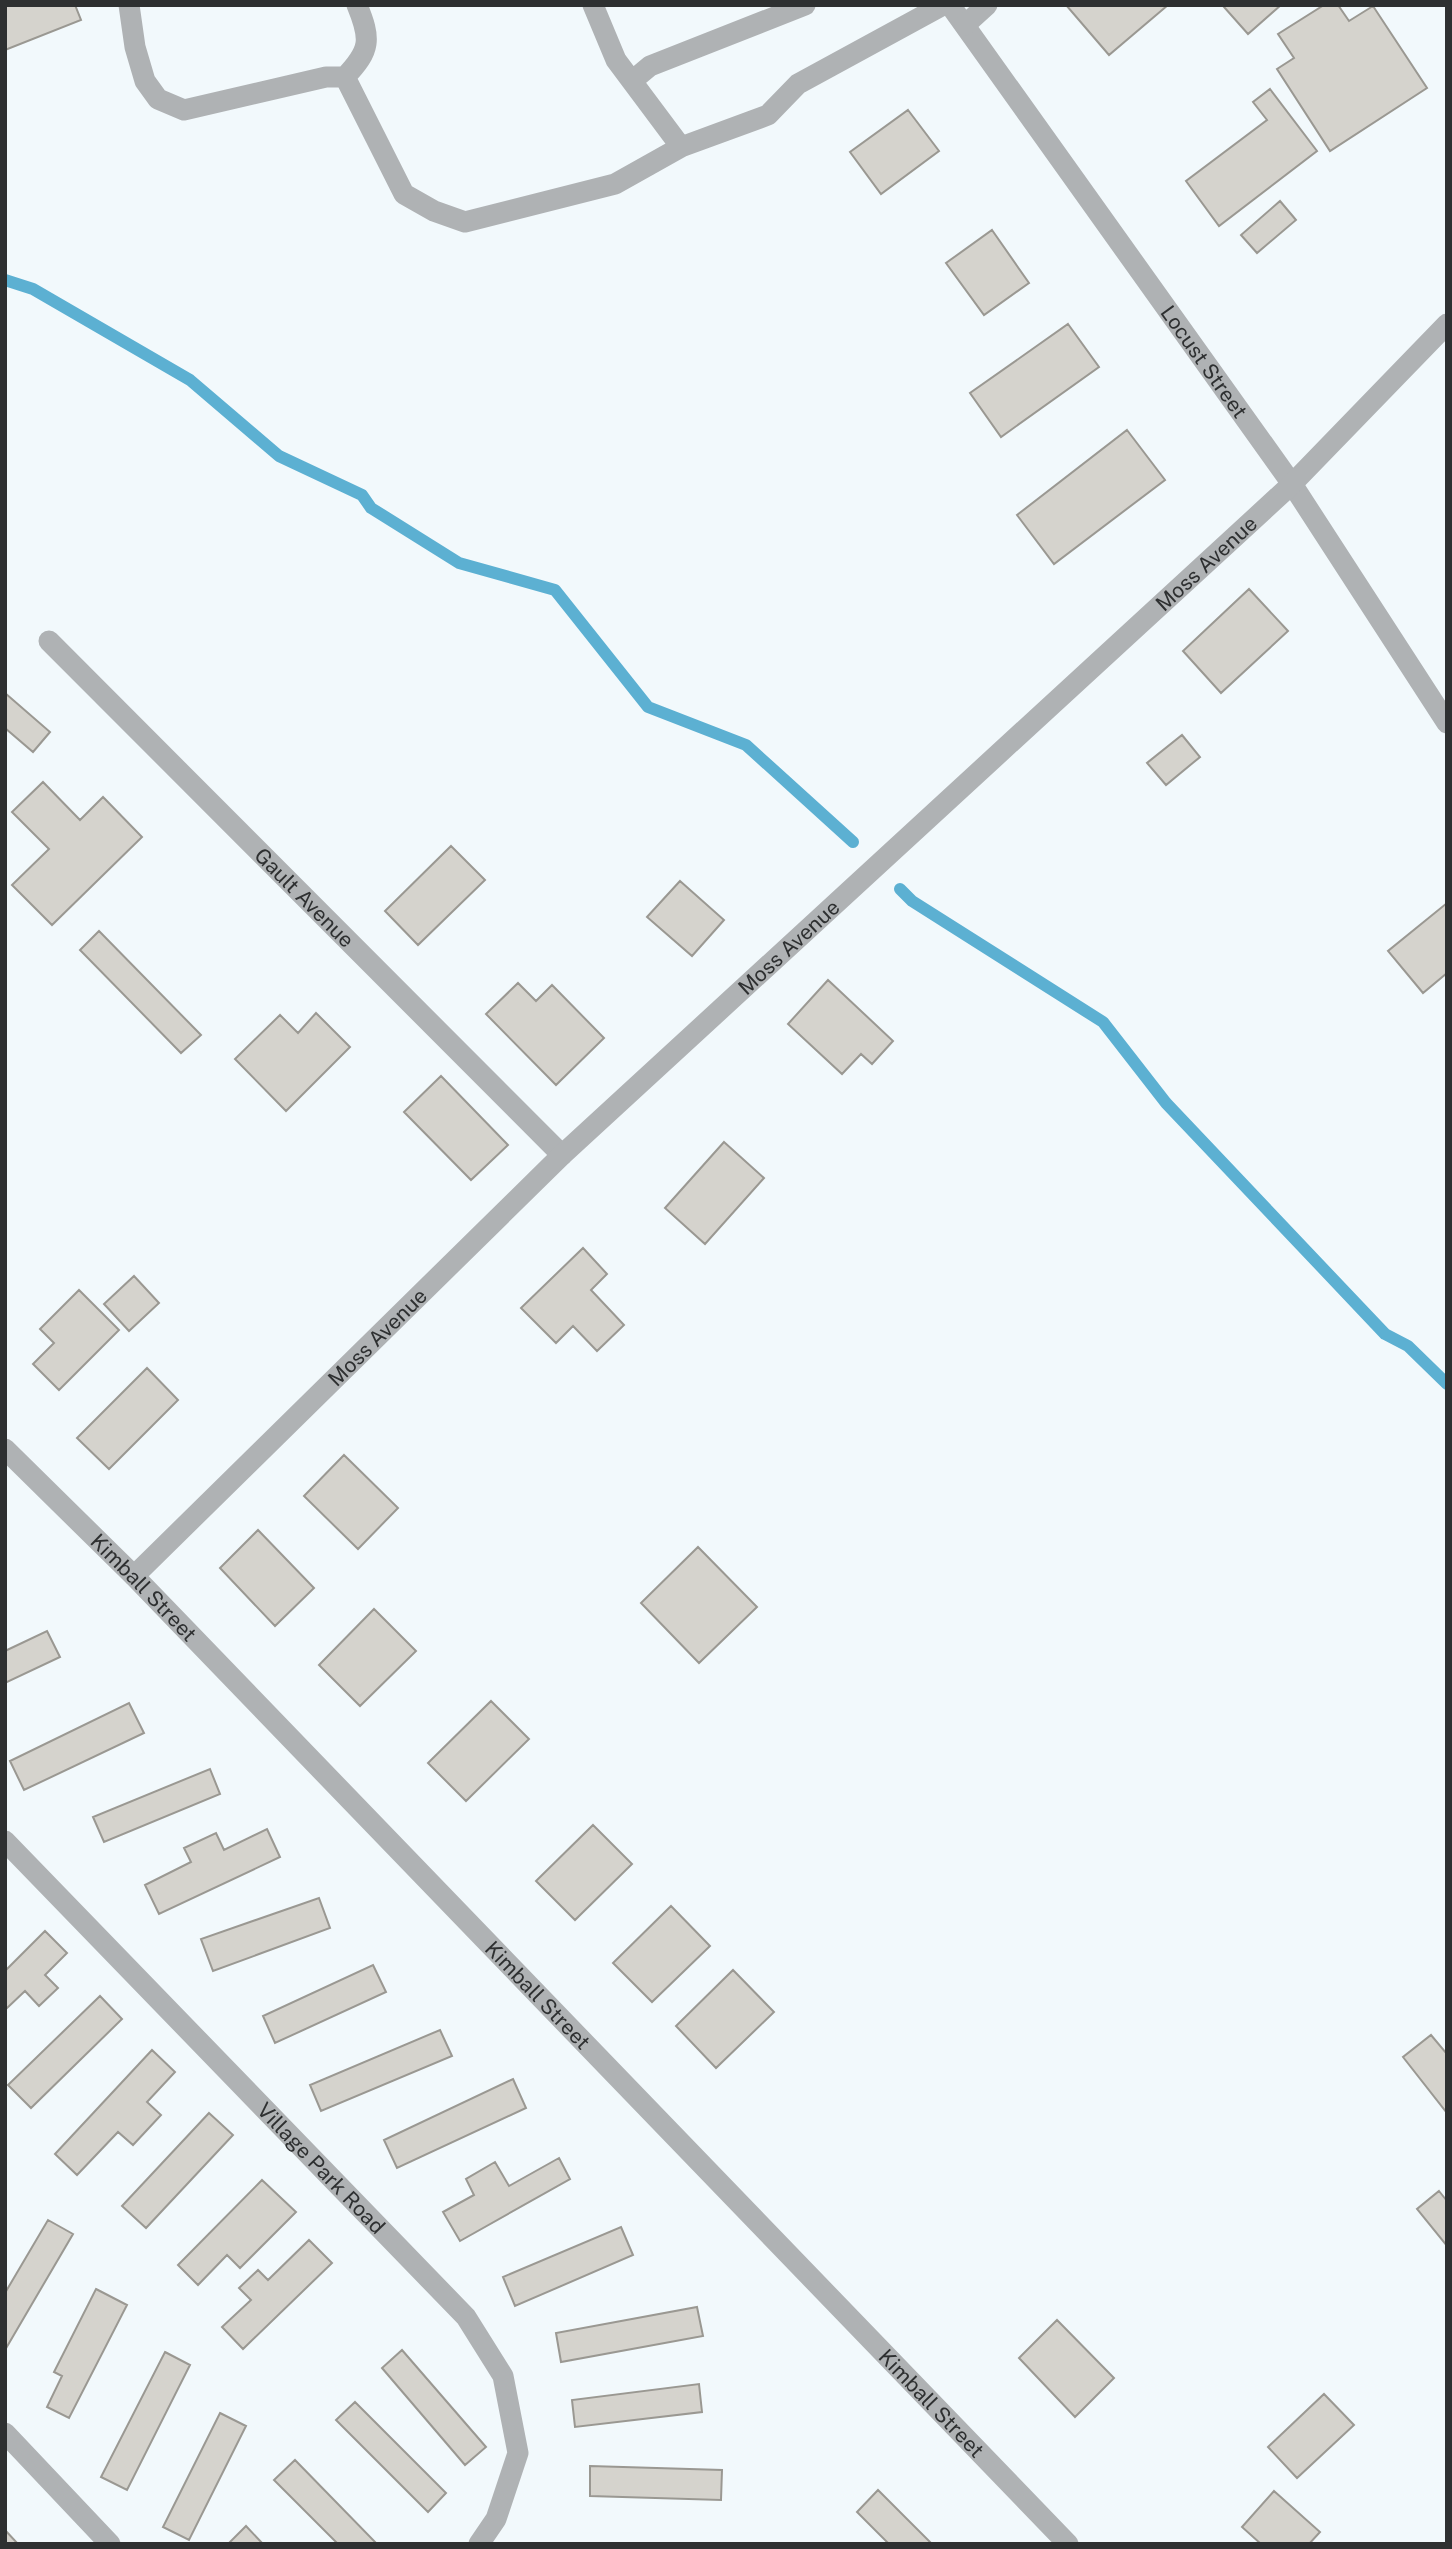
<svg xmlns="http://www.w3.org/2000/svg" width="1452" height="2549" font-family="'Public Sans',sans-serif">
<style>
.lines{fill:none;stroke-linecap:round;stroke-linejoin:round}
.stream{stroke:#5cb0d2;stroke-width:12}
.building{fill:#d5d3cd;stroke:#9a9892;stroke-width:2}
.service{stroke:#afb2b4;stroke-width:21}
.minor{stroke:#afb2b4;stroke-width:21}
.labels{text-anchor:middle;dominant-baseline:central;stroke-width:7;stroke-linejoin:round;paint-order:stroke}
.street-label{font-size:21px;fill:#2e3031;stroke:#fff}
</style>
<rect width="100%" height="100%" fill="#f2f9fc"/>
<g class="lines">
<path class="stream" d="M5,280L33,289L190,380L279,456L362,495L371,508L459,563L555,590L648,707L746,745L853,842
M900,889L912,901L1103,1022L1166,1103L1385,1334L1408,1346L1447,1384"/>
</g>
<path class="building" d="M5,5H75L81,20L5,50Z
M1066,5H1168L1109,55Z
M1226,5H1281L1248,34L1224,7Z
M1324,5H1338L1349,21L1373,6L1427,88L1330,151L1277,69L1294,58L1278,34Z
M1270,89L1317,151L1219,226L1186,181L1267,120L1253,102Z
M908,110L939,151L881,194L850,152Z
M1280,201L1296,220L1257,253L1241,235Z
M992,230L1029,283L984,315L946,263Z
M1068,324L1099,367L1001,437L970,393Z
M1127,430L1165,480L1054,564L1017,515Z
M1249,589L1288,631L1221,693L1183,651Z
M5,693L50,732L33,752L5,728Z
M1182,735L1200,757L1166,785L1147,763Z
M43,782L80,820L103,797L142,837L52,925L12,885L49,849L12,812Z
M451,846L485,880L418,945L385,911Z
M680,881L724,920L692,956L647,917Z
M1447,903V973L1423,993L1388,951Z
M99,931L201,1035L181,1053L80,950Z
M828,980L893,1041L872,1064L861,1054L842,1074L788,1024Z
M518,983L536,1001L552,985L604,1038L556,1085L486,1014Z
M316,1013L350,1047L286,1111L235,1059L280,1015L298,1033Z
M441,1076L508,1145L471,1180L404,1112Z
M724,1142L764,1178L705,1244L665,1208Z
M583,1248L607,1274L591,1290L624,1325L597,1351L573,1326L556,1343L521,1308Z
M134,1276L159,1303L129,1331L104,1304Z
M79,1290L119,1330L59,1390L33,1364L54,1343L40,1329Z
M147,1368L178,1400L109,1469L77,1438Z
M344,1455L398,1508L358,1549L304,1496Z
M258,1530L314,1588L275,1626L220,1568Z
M698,1547L757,1607L699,1663L641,1603Z
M374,1609L416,1651L360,1706L319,1665Z
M47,1631L60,1657L5,1683V1651Z
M491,1701L529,1739L466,1801L428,1763Z
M129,1703L144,1733L24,1790L10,1761Z
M210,1769L220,1794L104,1842L93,1817Z
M593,1825L632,1864L575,1920L536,1881Z
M267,1829L280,1857L159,1914L145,1885L191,1862L184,1848L216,1833L224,1850Z
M319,1898L330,1928L213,1971L201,1939Z
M671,1906L710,1946L652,2002L613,1963Z
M45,1931L67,1953L45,1975L58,1988L39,2006L25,1991L5,2010V1971Z
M373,1965L386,1992L275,2043L263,2016Z
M733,1970L774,2012L716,2068L676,2026Z
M100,1996L122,2019L31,2108L8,2085Z
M440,2030L452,2056L321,2111L310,2085Z
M1431,2035L1447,2054V2113L1403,2057Z
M152,2050L175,2072L147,2102L161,2115L133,2145L118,2132L77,2175L55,2154Z
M513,2079L526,2108L397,2168L384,2140Z
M209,2113L233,2135L146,2228L122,2206Z
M559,2158L570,2179L460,2241L443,2212L474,2195L466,2179L495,2162L509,2186Z
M262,2180L296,2212L240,2268L227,2255L198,2285L178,2265Z
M1439,2191L1447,2201V2246L1417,2209Z
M48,2220L73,2234L5,2350V2293Z
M621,2227L633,2255L515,2306L503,2277Z
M309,2240L332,2263L243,2349L222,2327L251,2300L239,2288L258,2270L268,2280Z
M96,2289L127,2305L69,2418L47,2407L62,2376L54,2372Z
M697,2307L703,2336L561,2362L556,2333Z
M1057,2320L1114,2378L1075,2417L1019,2358Z
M402,2350L486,2447L465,2465L382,2368Z
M165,2352L190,2365L127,2490L101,2477Z
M699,2384L702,2412L575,2427L572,2400Z
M1324,2394L1354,2425L1297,2478L1268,2447Z
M355,2402L446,2493L428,2512L336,2420Z
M220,2413L246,2426L189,2540L163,2527Z
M295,2460L377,2544H338L274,2480Z
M590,2466L722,2470L721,2500L590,2496Z
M878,2490L932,2544H889L857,2512Z
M1274,2491L1320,2532L1309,2544H1261L1242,2527Z
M246,2526L263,2544H228Z
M5,2530L18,2544H5Z"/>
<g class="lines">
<path class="service" d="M129,5L135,47L145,81L158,99L184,110L326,77H345C371,50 371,39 357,5
M593,5L616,60L681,147
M345,77L404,194L434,211L465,222L615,184L681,147L768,115L798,84L943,5
M632,81L650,66L805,5"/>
<g class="minor">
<path id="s1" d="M950,5L1292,484L1447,723"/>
<path d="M965,25L987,5"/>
<path id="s2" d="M49,641L562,1155"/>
<path id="s3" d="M5,1449L134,1576L1068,2544"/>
<path id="s4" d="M134,1576L562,1155L1292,484L1447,324"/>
<path id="s5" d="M5,1841L466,2317L503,2376L518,2453L496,2519L479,2544"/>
<path d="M5,2433L110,2544"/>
</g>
</g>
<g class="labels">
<g class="street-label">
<text stroke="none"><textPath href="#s1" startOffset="438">Locust Street</textPath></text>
<text stroke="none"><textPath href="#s4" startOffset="1475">Moss Avenue</textPath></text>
<text stroke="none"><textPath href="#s2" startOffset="362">Gault Avenue</textPath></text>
<text stroke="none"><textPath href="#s4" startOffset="908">Moss Avenue</textPath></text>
<text stroke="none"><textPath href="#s4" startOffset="341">Moss Avenue</textPath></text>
<text stroke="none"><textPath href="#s3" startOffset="196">Kimball Street</textPath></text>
<text stroke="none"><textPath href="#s3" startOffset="763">Kimball Street</textPath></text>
<text stroke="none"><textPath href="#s5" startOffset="455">Village Park Road</textPath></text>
<text stroke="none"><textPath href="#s3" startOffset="1330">Kimball Street</textPath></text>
</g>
</g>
<rect width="1452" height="2549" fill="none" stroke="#2e3031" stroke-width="14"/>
</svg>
